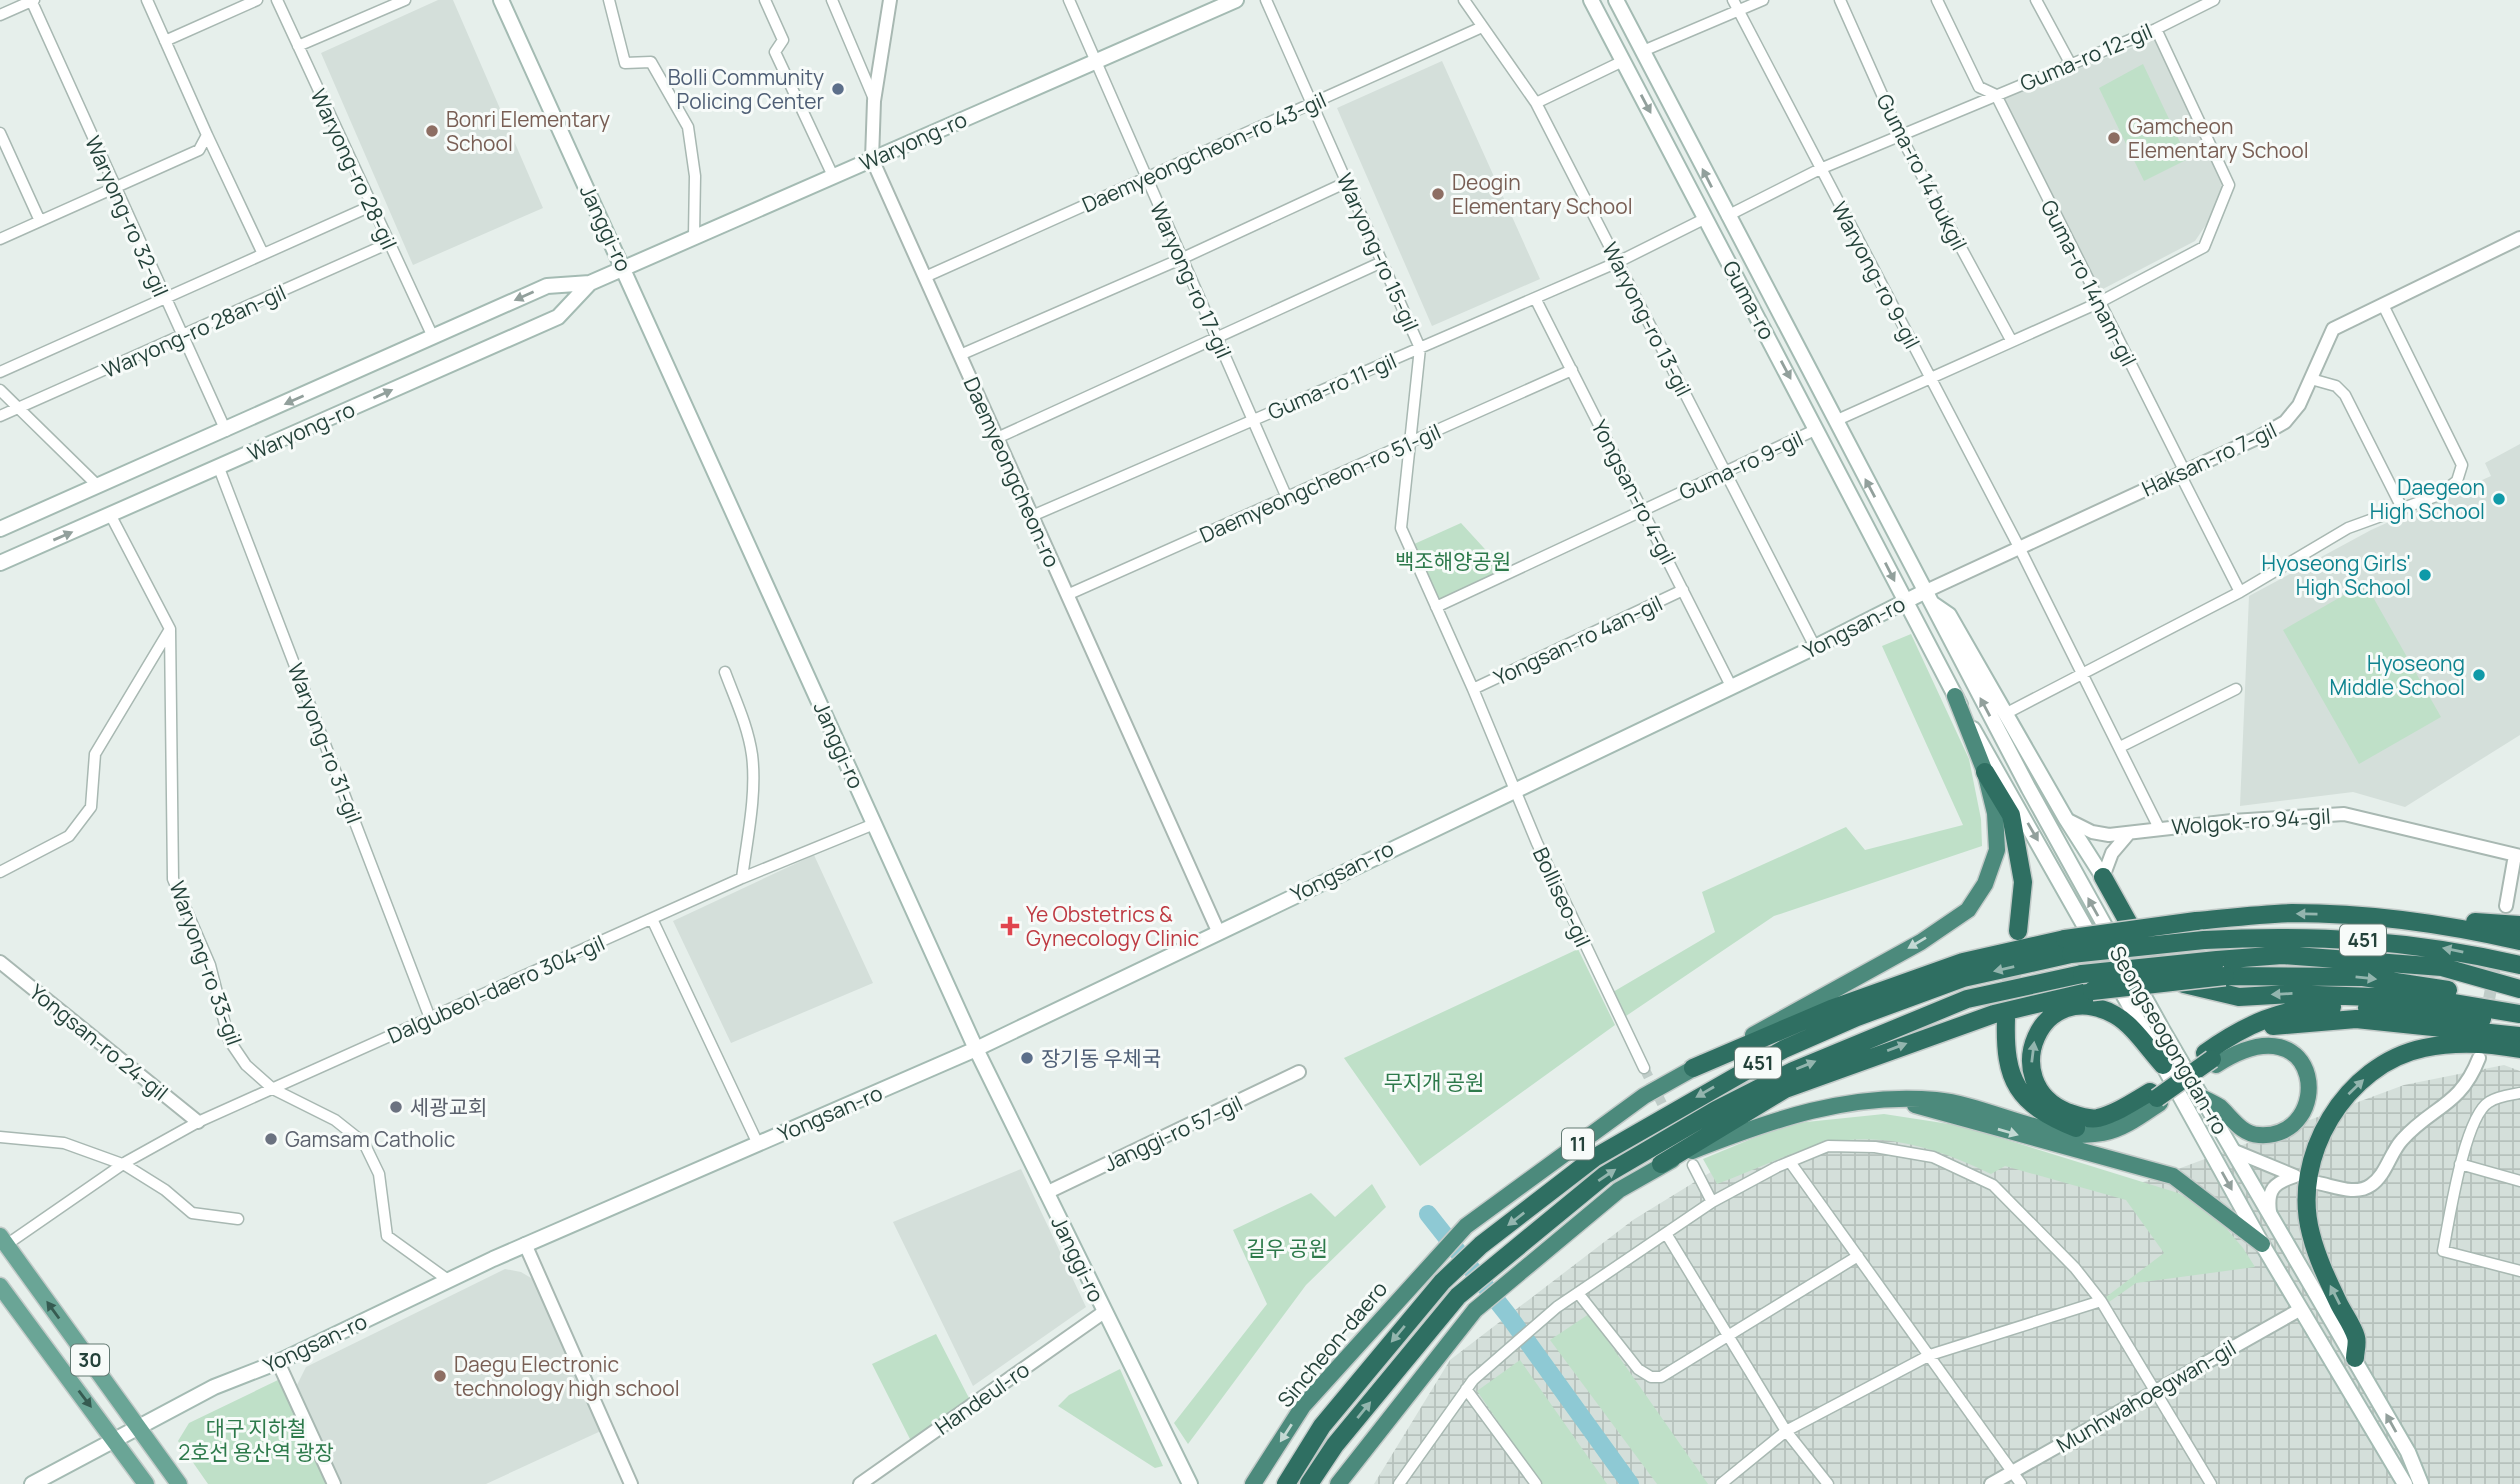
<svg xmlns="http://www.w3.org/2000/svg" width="2520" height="1484" font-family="Manrope,'Noto Sans KR',sans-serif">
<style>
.built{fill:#d4dfda}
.industrial{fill:url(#industrial-grid)}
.green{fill:#bfe0c8}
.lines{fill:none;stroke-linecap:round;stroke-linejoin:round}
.river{stroke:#8ec9d4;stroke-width:18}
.minor-tunnel{stroke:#bfccc8;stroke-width:10;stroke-dasharray:10 5;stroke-linecap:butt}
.tertiary-tunnel{stroke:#bfccc8;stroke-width:12;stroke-dasharray:12 6;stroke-linecap:butt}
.motorway-tunnel{stroke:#bfccc8;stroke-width:18;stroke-dasharray:18 9;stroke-linecap:butt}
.minor-casing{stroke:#a8b8b2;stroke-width:13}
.tertiary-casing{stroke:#a8b8b2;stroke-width:16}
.secondary-casing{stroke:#a4bbb3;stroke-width:18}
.primary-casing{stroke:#c2cac8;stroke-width:19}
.trunk-casing{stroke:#c2cac8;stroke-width:19}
.motorway-casing{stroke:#c2cac8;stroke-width:21}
.minor{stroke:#fff;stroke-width:10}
.tertiary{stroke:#fff;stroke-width:12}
.secondary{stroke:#fff;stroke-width:14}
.primary{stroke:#6aa596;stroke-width:16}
.trunk{stroke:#4c8a7c;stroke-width:16}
.motorway{stroke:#2f6f62;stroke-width:18}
.motorway-bridge-casing{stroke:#c2cac8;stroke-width:21;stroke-linecap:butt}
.motorway-bridge{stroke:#2f6f62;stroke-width:18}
.oneway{fill:#92a09c}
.oneway2{fill:#93b5ae}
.oneway3{fill:#c4d9d4}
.oneway4{fill:#365b51}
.service-dot{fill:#5c6f8a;stroke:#f7fbf9;stroke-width:2.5}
.education-dot{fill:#8d6e63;stroke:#f7fbf9;stroke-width:2.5}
.culture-dot{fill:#0f9aa8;stroke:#f7fbf9;stroke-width:2.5}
.health-dot{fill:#e0444e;stroke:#f7fbf9;stroke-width:2.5}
.worship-dot{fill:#6b7280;stroke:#f7fbf9;stroke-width:2.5}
.labels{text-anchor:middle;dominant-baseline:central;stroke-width:6;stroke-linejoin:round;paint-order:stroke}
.shield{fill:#f7fbf9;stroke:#637a73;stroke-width:2}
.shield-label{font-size:19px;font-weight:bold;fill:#24423a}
.street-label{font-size:21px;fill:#24423a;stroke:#f7fbf9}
.service-label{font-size:21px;fill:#4e5e75;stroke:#f7fbf9;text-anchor:end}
.education-label{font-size:21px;fill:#785e54;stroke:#f7fbf9;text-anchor:start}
.culture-label{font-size:21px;fill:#0d838f;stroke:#f7fbf9;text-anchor:end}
.park-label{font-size:21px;fill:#2d7a4b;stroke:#f7fbf9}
.health-label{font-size:21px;fill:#be3a42;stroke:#f7fbf9;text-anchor:start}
.worship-label{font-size:21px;fill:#5b616d;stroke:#f7fbf9;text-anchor:start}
</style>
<defs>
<pattern id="industrial-grid" width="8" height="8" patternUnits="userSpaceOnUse" patternTransform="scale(1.75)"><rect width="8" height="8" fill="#d4dfda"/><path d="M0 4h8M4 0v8" fill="none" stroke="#b6c1bc"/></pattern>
</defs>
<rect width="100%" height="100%" fill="#e6efeb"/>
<path class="built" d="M438,0H453L543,208L413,265L321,53Z
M2154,39L2223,177L2221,196L2214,213L2195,241L2101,290L2004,98Z
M1442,61L1540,279L1432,326L1337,108Z
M2520,444V735L2405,807L2353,792L2240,806L2249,596L2371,530L2491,476L2485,463Z
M814,855L873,983L731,1043L673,921Z
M1021,1169L1086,1307L973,1386L893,1222Z
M505,1269L521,1272L536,1281L603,1430L486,1484H341L297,1385L306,1367Z"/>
<path class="industrial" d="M2504,1065L2520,1071V1484H1374L1450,1360L1633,1220L1745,1151L1896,1121L2135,1185L2404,1085Z"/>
<path class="green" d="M2143,64L2188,159L2144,181L2099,88Z
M1461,523L1505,571L1438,603L1412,545Z
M2365,583L2441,717L2359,764L2283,630Z
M1911,634L1969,759L1981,819L1982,846L1774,916L1626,1016L1613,992L1715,932L1702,892L1846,827L1865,850L1963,825L1882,646Z
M1578,949L1615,1025L1420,1166L1344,1058Z
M1884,1114L1962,1126L2178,1193L2213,1213L2243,1248L2255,1267L2136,1283L2109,1302L2106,1297L2164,1253L2126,1200L2005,1166L1991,1174C1940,1149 1882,1130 1824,1144C1787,1153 1752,1171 1717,1184L1703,1159L1787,1124Z
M1372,1184L1386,1207L1306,1285L1188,1444L1174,1423L1267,1304L1233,1230L1311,1193L1335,1217Z
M1589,1314L1708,1484H1657L1550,1340Z
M936,1334L970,1400L912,1443L872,1364Z
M1520,1360L1607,1484H1541L1477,1391Z
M1120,1369L1163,1466L1155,1468L1058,1406L1069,1395Z
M278,1380L327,1484H208L178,1441L189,1423Z"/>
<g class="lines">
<path class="river" d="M1428,1214L1508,1315L1630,1484"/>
<path class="minor-tunnel" d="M1644,1068L1693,1165"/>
<path class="tertiary-tunnel" d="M2486,1016L2506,906"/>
<path class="motorway-tunnel" d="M2006,1019L2015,952"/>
<defs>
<path id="minor" d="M31,0L226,431
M277,0L433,337
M609,0L625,63L651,62L688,127L695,176L694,236
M765,0L783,40L775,52L833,176
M832,0L874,99
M1069,0L1287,498
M1266,0L1420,348L1401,528L1473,689L1537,843L1644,1068
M1464,0L1536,103L1815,647
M1733,0L2020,549L2159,828
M1840,0L1900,135L2011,340
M1937,0L1979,87L1996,95L2184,470
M2036,0L2070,63
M0,15L34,0
M165,41L257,0
M298,46L405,0
M1643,51L1763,0
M1536,103L1623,61
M0,133L40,221
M207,135L263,254
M1727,216L1820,169L2156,29L2214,0
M0,239L199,150L207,135L147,0
M925,277L1482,27
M1535,298L1731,686
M960,355L1183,258L1347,182
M0,372L371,206
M2311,379L2336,386L2345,395L2403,510
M0,390L98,486
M0,416L387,244
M1835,421L2098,303L2204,247L2229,185L2156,29
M997,438L1382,262
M219,468L430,1018
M2179,472L2240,592L2348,528L2439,495L2457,481L2462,465L2383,305
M111,516L170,629L173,879L210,965L229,1040L246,1065L273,1089L335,1120L364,1143L379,1174L387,1236L448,1280
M1032,516L1618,262L1706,218
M1067,595L1572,370
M1436,607L1817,429
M725,672C735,699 748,726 752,755C757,794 747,839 742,878
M1473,689L1683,590
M2005,714L2240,592
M2120,747L2236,689
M0,872L69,836L91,807L95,754L170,629
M652,919L758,1144
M2520,1093C2510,1095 2498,1096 2489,1102C2464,1117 2449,1221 2443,1251L2520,1271
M0,1137L64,1143L125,1165L165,1190L192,1213L238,1219
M1790,1162L2021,1484
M2460,1164L2520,1181
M1693,1165L1712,1202
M1667,1235L1786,1431L1828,1484
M6,1245L126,1162L198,1122L742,878L874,824
M1578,1293L1638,1369L1651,1377H1661L1858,1256
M1466,1389L1536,1484
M1399,1484L1473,1380L1557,1307L1712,1202L1777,1167L1828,1146L1875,1147L1933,1157L1993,1185L2075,1268L2101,1301L2211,1484
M1721,1484L1786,1431L1930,1355L2101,1301"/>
<path id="tertiary" d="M890,0L874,101L872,159L1218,931
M1924,592L2257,438L2285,422L2299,405L2333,329L2520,238
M2066,819L2092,832L2109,835L2232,821L2344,814L2520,856
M2103,877L2112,853L2129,833
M2506,906L2515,855
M0,962L198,1122
M2232,1150L2295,1176
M2318,1183C2334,1186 2356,1196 2371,1185C2386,1175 2390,1153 2402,1140C2432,1106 2460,1107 2479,1058
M1046,1193L1299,1072
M2270,1212C2267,1189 2274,1183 2295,1176
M525,1244L631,1484
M278,1362L334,1484
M860,1484L1104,1312
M1991,1484L2301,1309"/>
<path id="secondary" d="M501,0L976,1049L1190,1484
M1591,0L1960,705
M1616,0L2029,789L2162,1029L2408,1452L2421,1484
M0,529L547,286L590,283L1236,0
M0,563L558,317L590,283
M1933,604L1949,615L2066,819L2103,877
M1973,729L2149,1040
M2159,1058L2262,1244L2405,1484
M32,1484L214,1387L278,1362L493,1259L976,1049L1815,647L1924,592"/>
<path id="primary" d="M0,1236L179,1484
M0,1286L146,1484"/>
<path id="trunk" d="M1753,1035L1921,942L1968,910L1985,884L1997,850L1995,813L1985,772L1955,696
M2201,1097C2207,1100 2214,1103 2220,1107C2232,1118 2241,1134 2259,1135C2336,1140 2325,995 2216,1065
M1915,1105L2173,1176L2262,1244
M1692,1151C1771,1120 1850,1092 1936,1100C1989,1105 2051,1143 2103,1133C2124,1129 2142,1115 2160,1103
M1253,1484L1303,1406L1466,1226L1644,1096L1703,1063
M1338,1484L1475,1310L1619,1190L1672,1160"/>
<path id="motorway" d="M1985,772L2011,815L2023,882L2018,931
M2103,877L2138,940L2170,975L2184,984L2239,997L2290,994L2429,999L2520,1014
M2196,921C2228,918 2260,914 2292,913C2369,913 2446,924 2520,941
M2475,922L2520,925
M2204,940C2314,934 2413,940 2520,965
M2217,960L2282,955L2442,967L2520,989
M2225,976L2363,977L2448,990
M2367,1008L2482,1019
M2006,1019C2004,1081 2017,1104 2076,1128
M2273,1026L2356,1019L2520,1036
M2205,1053C2243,1026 2284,1006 2332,1007
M1693,1068L1831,1009L1963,962L2065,939
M2150,1092C2133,1102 2117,1113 2098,1118C2088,1120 2076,1115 2067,1112C1996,1083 2040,973 2115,1015C2133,1025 2149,1050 2163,1065
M1661,1164L1785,1089L1994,1014L2092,991
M2355,1358C2355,1352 2358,1343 2356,1337C2353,1326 2344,1314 2339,1304C2328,1281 2317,1258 2311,1234C2290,1157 2346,1064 2424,1048C2456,1041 2488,1043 2520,1049
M1286,1484L1322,1426L1442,1282L1481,1245L1594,1158L1784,1049L1857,1017L1963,978L2071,954
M1309,1484L1335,1445L1458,1296L1605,1175L1716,1110L1793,1071L1967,999L2082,974"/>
</defs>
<use href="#minor" class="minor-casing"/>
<use href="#tertiary" class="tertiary-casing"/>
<use href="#secondary" class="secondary-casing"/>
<use href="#primary" class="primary-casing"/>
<use href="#trunk" class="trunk-casing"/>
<use href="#motorway" class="motorway-casing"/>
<use href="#minor" class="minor"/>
<use href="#tertiary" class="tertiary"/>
<use href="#secondary" class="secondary"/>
<use href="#primary" class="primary"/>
<use href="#trunk" class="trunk"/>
<use href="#motorway" class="motorway"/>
<defs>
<path id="motorway-bridge" d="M2065,939L2196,921
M2071,954L2204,940
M2082,974L2217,960
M2092,991L2225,976
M2157,1098L2212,1059"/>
</defs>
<use href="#motorway-bridge" class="motorway-bridge-casing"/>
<use href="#motorway-bridge" class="motorway-bridge"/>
</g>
<defs><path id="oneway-solid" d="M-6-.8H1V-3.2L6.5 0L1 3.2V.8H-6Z" transform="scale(1.75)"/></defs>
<g class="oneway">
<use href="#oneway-solid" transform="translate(1646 104) rotate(62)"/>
<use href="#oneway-solid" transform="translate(1707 178) rotate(-117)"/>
<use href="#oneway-solid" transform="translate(524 296) rotate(156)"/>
<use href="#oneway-solid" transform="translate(1786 370) rotate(62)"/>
<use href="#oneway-solid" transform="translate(383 394) rotate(-24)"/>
<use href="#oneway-solid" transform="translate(294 400) rotate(156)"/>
<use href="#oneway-solid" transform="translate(1870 488) rotate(-118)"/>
<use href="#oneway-solid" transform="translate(63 536) rotate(-23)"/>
<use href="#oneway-solid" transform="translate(1890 572) rotate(63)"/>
<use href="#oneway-solid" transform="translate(1985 707) rotate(-118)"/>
<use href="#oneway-solid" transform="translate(2033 832) rotate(60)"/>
<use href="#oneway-solid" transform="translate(2093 907) rotate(-119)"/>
<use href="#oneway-solid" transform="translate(2227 1181) rotate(61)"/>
<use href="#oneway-solid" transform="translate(2391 1423) rotate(-119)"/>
</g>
<g class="oneway2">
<use href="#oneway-solid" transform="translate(2307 914) rotate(-179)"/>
<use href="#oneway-solid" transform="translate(2453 950) rotate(-169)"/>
<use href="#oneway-solid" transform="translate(2004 969) rotate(167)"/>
<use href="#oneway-solid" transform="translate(2366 978) rotate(6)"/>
<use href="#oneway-solid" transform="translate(2282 994) rotate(177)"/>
<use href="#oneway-solid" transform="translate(1897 1047) rotate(-21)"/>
<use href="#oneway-solid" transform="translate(2033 1052) rotate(-83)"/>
<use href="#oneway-solid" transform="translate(1806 1065) rotate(-22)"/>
<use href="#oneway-solid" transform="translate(2356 1087) rotate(-44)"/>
<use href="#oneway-solid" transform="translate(1705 1092) rotate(150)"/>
<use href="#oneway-solid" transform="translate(1607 1175) rotate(-34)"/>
<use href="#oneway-solid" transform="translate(1516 1219) rotate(142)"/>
<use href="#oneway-solid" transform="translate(2335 1295) rotate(-117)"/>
<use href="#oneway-solid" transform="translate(1398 1334) rotate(130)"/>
<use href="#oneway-solid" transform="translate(1364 1410) rotate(-51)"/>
</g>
<g class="oneway3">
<use href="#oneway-solid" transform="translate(1917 943) rotate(149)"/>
<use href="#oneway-solid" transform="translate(2008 1132) rotate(16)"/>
<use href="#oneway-solid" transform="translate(1286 1433) rotate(123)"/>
</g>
<g class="oneway4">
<use href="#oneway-solid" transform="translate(53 1310) rotate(-126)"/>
<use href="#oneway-solid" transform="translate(85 1399) rotate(53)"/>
</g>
<g class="service-dot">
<circle cx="838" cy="89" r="7"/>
<circle cx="1027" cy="1058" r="7"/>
</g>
<g class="education-dot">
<circle cx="432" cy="131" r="7"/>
<circle cx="2114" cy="138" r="7"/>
<circle cx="1438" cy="194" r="7"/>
<circle cx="440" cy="1376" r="7"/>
</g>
<g class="culture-dot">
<circle cx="2499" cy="499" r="7"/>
<circle cx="2425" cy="575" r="7"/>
<circle cx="2479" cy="675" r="7"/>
</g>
<path class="health-dot" d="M1006.5 915.5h7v7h7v7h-7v7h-7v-7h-7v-7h7z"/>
<g class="worship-dot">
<circle cx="396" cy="1107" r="7"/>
<circle cx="271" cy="1139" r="7"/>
</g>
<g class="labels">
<g class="shield">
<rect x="2340" y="924.5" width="46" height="31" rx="5"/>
<rect x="1735" y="1047.5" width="46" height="31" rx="5"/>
<rect x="1562" y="1128.5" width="32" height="31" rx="5"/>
<rect x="71" y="1344.5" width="38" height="31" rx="5"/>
</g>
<g class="shield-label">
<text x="2363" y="940">451</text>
<text x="1758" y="1063">451</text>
<text x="1578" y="1144">11</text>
<text x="90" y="1360">30</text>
</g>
<g class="street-label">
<text transform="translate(2086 57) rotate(-23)">Guma-ro 12-gil</text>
<text transform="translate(913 141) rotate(-24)">Waryong-ro</text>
<text transform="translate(1204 152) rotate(-24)">Daemyeongcheon-ro 43-gil</text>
<text transform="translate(354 169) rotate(65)">Waryong-ro 28-gil</text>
<text transform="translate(1922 172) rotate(63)">Guma-ro 14 bukgil</text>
<text transform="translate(127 216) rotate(66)">Waryong-ro 32-gil</text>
<text transform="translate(606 228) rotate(65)">Janggi-ro</text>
<text transform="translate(1378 252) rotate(66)">Waryong-ro 15-gil</text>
<text transform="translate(1876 275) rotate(62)">Waryong-ro 9-gil</text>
<text transform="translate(1191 280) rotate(66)">Waryong-ro 17-gil</text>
<text transform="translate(2089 283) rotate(63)">Guma-ro 14nam-gil</text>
<text transform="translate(1749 300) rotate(62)">Guma-ro</text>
<text transform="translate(1647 319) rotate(63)">Waryong-ro 13-gil</text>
<text transform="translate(194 331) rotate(-24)">Waryong-ro 28an-gil</text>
<text transform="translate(1332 386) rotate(-23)">Guma-ro 11-gil</text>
<text transform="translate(301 431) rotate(-24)">Waryong-ro</text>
<text transform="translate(2209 459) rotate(-25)">Haksan-ro 7-gil</text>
<text transform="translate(1741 465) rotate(-25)">Guma-ro 9-gil</text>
<text transform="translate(1012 472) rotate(66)">Daemyeongcheon-ro</text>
<text transform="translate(1320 483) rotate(-24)">Daemyeongcheon-ro 51-gil</text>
<text transform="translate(1634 492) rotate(63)">Yongsan-ro 4-gil</text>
<text transform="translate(1854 627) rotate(-27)">Yongsan-ro</text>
<text transform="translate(1578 640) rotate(-25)">Yongsan-ro 4an-gil</text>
<text transform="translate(325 743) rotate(69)">Waryong-ro 31-gil</text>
<text transform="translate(839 745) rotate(66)">Janggi-ro</text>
<text transform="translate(2251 821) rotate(-4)">Wolgok-ro 94-gil</text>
<text transform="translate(1342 871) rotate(-26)">Yongsan-ro</text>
<text transform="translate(1562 897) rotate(65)">Bolliseo-gil</text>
<text transform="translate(206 963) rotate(70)">Waryong-ro 33-gil</text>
<text transform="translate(496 989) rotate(-24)">Dalgubeol-daero 304-gil</text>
<text transform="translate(2169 1040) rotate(60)">Seongseogongdan-ro</text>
<text transform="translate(99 1042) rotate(39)">Yongsan-ro 24-gil</text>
<text transform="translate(830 1113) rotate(-23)">Yongsan-ro</text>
<text transform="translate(1173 1133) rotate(-25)">Janggi-ro 57-gil</text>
<text transform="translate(1078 1259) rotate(64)">Janggi-ro</text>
<text transform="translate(315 1343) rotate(-25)">Yongsan-ro</text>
<text transform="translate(1332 1344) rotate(-50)">Sincheon-daero</text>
<text transform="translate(2146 1396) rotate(-30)">Munhwahoegwan-gil</text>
<text transform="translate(982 1398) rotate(-35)">Handeul-ro</text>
</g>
<g class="service-label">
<text x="824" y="77">Bolli Community<tspan x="824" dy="24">Policing Center</tspan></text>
<text x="1041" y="1058" text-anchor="start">장기동 우체국</text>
</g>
<g class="education-label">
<text x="446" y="119">Bonri Elementary<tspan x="446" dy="24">School</tspan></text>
<text x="2128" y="126">Gamcheon<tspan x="2128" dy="24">Elementary School</tspan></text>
<text x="1452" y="182">Deogin<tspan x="1452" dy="24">Elementary School</tspan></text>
<text x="454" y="1364">Daegu Electronic<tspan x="454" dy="24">technology high school</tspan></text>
</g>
<g class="culture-label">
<text x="2485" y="487">Daegeon<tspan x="2485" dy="24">High School</tspan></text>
<text x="2411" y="563">Hyoseong Girls'<tspan x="2411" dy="24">High School</tspan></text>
<text x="2465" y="663">Hyoseong<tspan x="2465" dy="24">Middle School</tspan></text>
</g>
<g class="park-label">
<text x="1453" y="561">백조해양공원</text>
<text x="1434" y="1082">무지개 공원</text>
<text x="1287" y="1248">길우 공원</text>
<text x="256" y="1428">대구 지하철<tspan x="256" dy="24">2호선 용산역 광장</tspan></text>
</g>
<g class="health-label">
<text x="1026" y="914">Ye Obstetrics &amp;<tspan x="1026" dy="24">Gynecology Clinic</tspan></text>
</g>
<g class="worship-label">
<text x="410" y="1107">세광교회</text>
<text x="285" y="1139">Gamsam Catholic</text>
</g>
</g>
</svg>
